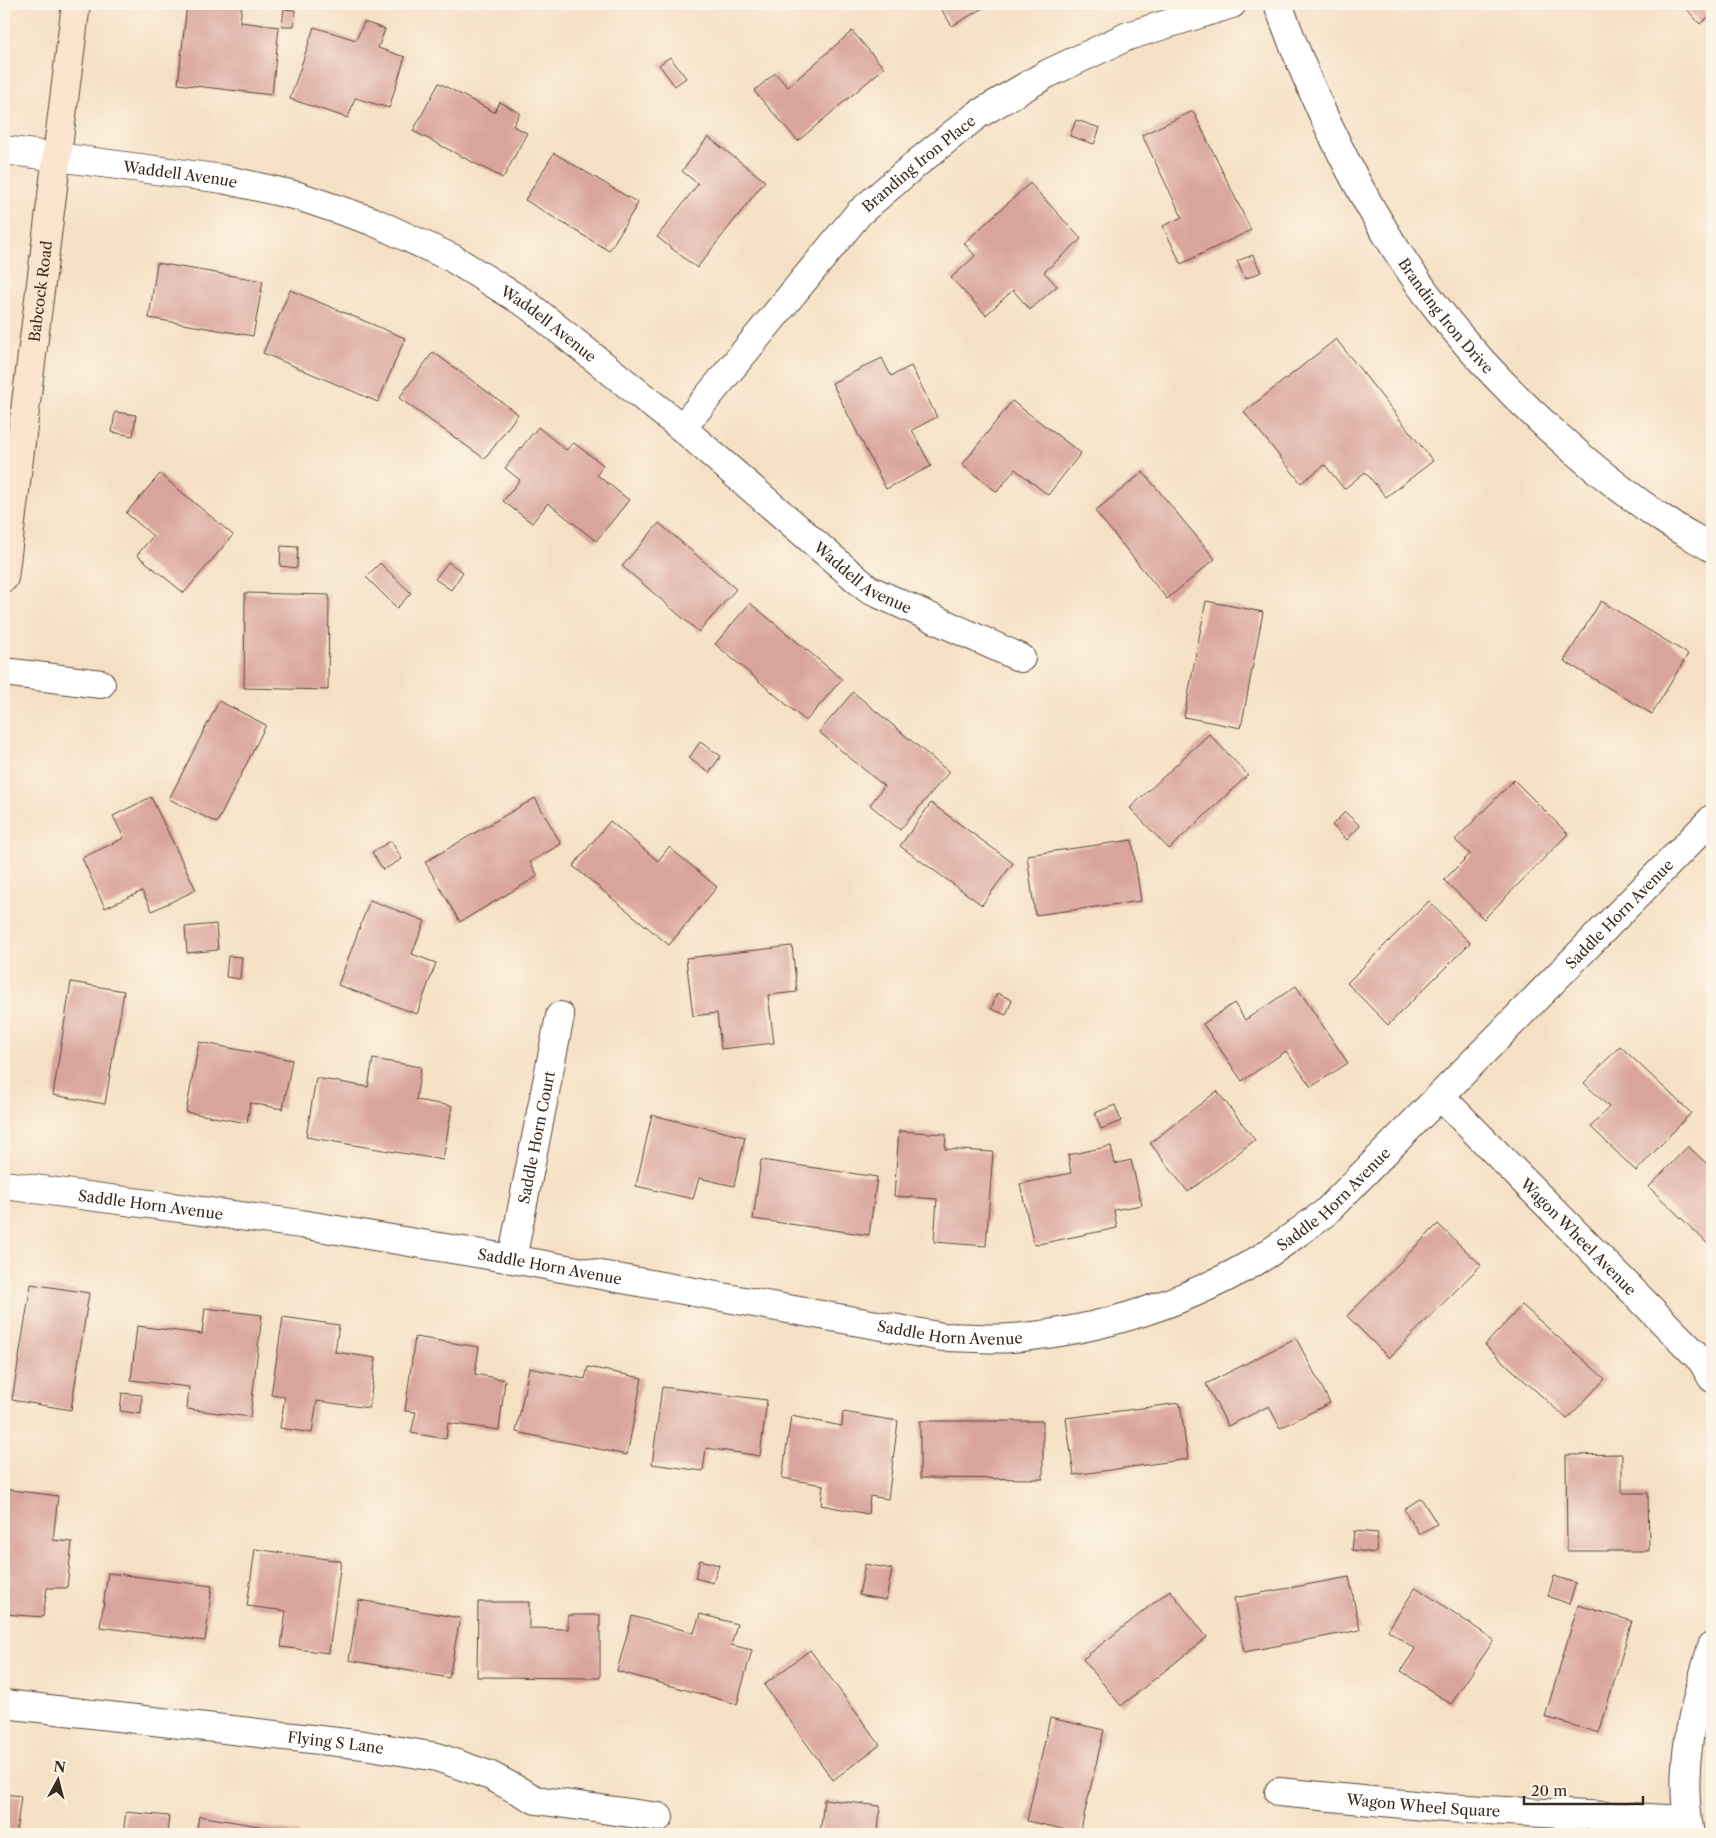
<svg xmlns="http://www.w3.org/2000/svg" width="1716" height="1838" font-family="'Libre Caslon Text',serif">
<style>
.building{fill:#d9a49c}
.lines{fill:none;stroke-linecap:round;stroke-linejoin:round}
.street-casing{stroke:#574537;stroke-width:30}
.secondary-casing{stroke:#574537;stroke-width:30}
.street{stroke:#fff;stroke-width:28}
.secondary{stroke:#fbe5cf;stroke-width:28}
.labels{text-anchor:middle;dominant-baseline:central;stroke-width:4;stroke-linejoin:round;paint-order:stroke}
.street-label{font-size:15px;fill:#3b2a1e;stroke:#fcf5e5}
</style>
<rect width="100%" height="100%" fill="#fcf5e5"/>
<filter id="ink" filterUnits="userSpaceOnUse"><feTurbulence type="fractalNoise" baseFrequency=".02" numOctaves="2"/><feDisplacementMap in="SourceGraphic" scale="10" xChannelSelector="R" yChannelSelector="G"/><feConvolveMatrix kernelMatrix="1 2 1 2 8 2 1 2 1" color-interpolation-filters="sRGB"/></filter>
<filter id="wash" filterUnits="userSpaceOnUse"><feTurbulence type="fractalNoise" baseFrequency=".0096" numOctaves="4" result="noise"/><feDisplacementMap in="SourceGraphic" scale="20" xChannelSelector="R" yChannelSelector="G"/><feGaussianBlur stdDeviation="1.12" result="paint"/><feColorMatrix in="noise" values="0 0 0 0 0 0 0 0 0 0 0 0 0 0 0 0 0 1.4 0 .05"/><feComposite in="paint" operator="in"/></filter>
<g filter="url(#wash)">
<rect width="100%" height="100%" fill="#f5e0c5"/>
<g id="blocks">
<path class="building" d="M187,4H242L240,22L279,27L272,95L178,84Z
M938,4H990L952,26Z
M1682,4H1712V14L1700,24Z
M284,9L295,10L294,26H282Z
M364,22L385,29L378,48L405,57L389,108L355,98L348,118L290,99L314,27L356,40Z
M852,31L884,68L798,141L754,91L775,73L788,87Z
M670,57L686,78L675,86L659,65Z
M439,83L494,112L500,102L520,113L513,126L527,133L503,178L413,131Z
M1193,111L1251,230L1181,264L1163,226L1182,217L1142,135Z
M1076,120L1100,128L1094,144L1070,136Z
M708,137L765,181L697,268L657,237L698,184L682,171Z
M554,153L638,203L609,251L525,200Z
M1030,183L1081,239L1044,272L1057,286L1030,310L1013,290L986,315L951,278L975,256L964,243Z
M1253,255L1261,272L1245,279L1237,261Z
M157,263L263,281L253,336L149,318Z
M290,290L405,338L378,402L263,353Z
M1336,339L1433,461L1386,497L1365,472L1344,489L1325,465L1301,483L1244,412Z
M433,352L518,414L485,459L399,398Z
M882,358L891,376L911,366L937,417L912,430L931,466L886,489L832,383Z
M1012,401L1081,453L1048,495L1015,469L997,492L962,465Z
M115,412L136,415L133,436L112,432Z
M538,427L566,450L574,443L603,465L597,475L629,500L596,541L548,503L532,523L503,501L520,480L505,468Z
M1143,472L1215,559L1167,599L1095,511Z
M160,474L233,535L184,593L137,555L153,536L126,513Z
M659,523L736,589L699,632L622,566Z
M281,546L298,547L297,568L280,566Z
M448,562L463,572L451,590L435,579Z
M380,563L411,593L397,608L366,577Z
M245,593L329,595L328,690L244,688Z
M1206,601L1263,612L1241,728L1184,717Z
M1601,601L1688,654L1652,714L1564,661Z
M750,603L842,679L806,721L715,644Z
M853,692L949,772L900,830L870,805L884,786L819,732Z
M219,701L266,725L217,823L169,799Z
M1209,734L1248,775L1169,849L1130,808Z
M700,742L721,756L709,773L689,758Z
M1514,780L1568,834L1484,919L1444,880L1470,854L1455,840Z
M151,797L196,890L152,911L142,891L105,908L82,858L124,838L113,816Z
M535,798L561,844L530,862L538,876L460,922L425,862Z
M931,803L1013,863L982,905L900,846Z
M1345,812L1360,826L1347,840L1332,825Z
M610,821L658,861L669,847L717,887L669,945L573,866Z
M1132,840L1141,901L1035,915L1027,855Z
M391,841L402,859L383,870L372,852Z
M370,900L425,921L412,954L436,963L417,1014L338,985Z
M1429,901L1470,943L1388,1025L1347,983Z
M216,924L218,950L187,953L185,927Z
M792,946L797,992L768,995L774,1043L721,1049L717,1013L693,1016L686,958Z
M228,956L242,957L240,979L226,977Z
M71,982L124,991L105,1104L53,1095Z
M1296,986L1348,1063L1311,1087L1286,1051L1242,1081L1203,1024L1234,1003L1245,1020Z
M997,993L1012,1000L1006,1015L991,1009Z
M199,1042L292,1060L283,1109L250,1103L247,1123L186,1112Z
M1620,1046L1691,1113L1636,1171L1591,1127L1609,1107L1584,1083Z
M373,1059L421,1067L416,1100L452,1106L443,1160L306,1137L316,1078L368,1087Z
M1217,1091L1255,1140L1188,1192L1150,1143Z
M1115,1105L1121,1121L1101,1129L1095,1113Z
M652,1115L745,1137L734,1186L699,1178L693,1199L636,1186Z
M899,1131L946,1134L945,1149L993,1152L986,1246L934,1242L937,1199L894,1196Z
M1111,1146L1115,1164L1131,1160L1142,1205L1114,1210L1117,1228L1034,1245L1020,1184L1071,1173L1068,1155Z
M1688,1146L1712,1169V1248L1649,1187Z
M761,1160L877,1177L869,1235L753,1219Z
M1438,1224L1481,1265L1389,1358L1347,1316Z
M31,1284L89,1293L71,1410L12,1400Z
M1522,1305L1605,1379L1567,1419L1485,1345Z
M205,1308L262,1315L250,1417L187,1409L189,1387L131,1380L137,1326L202,1334Z
M283,1317L339,1325L335,1352L376,1358L369,1408L317,1401L312,1433L280,1428L285,1397L271,1395Z
M415,1337L479,1347L475,1374L505,1380L499,1430L448,1423L446,1439L411,1433L416,1412L405,1411Z
M1296,1338L1330,1403L1280,1428L1269,1406L1228,1426L1206,1384Z
M588,1367L642,1378L627,1455L516,1432L529,1368L585,1379Z
M662,1387L767,1400L760,1456L706,1448L703,1471L652,1464Z
M122,1393L142,1395L141,1414L120,1411Z
M1180,1403L1188,1459L1074,1475L1066,1418Z
M843,1412L898,1421L888,1499L870,1496L868,1514L821,1505L823,1485L782,1478L791,1416L842,1426Z
M920,1421H1043V1479L920,1478Z
M1622,1454V1493H1648L1649,1551H1567L1566,1455Z
M4,1489L58,1496L53,1540L72,1542L67,1588H47L43,1617L4,1614Z
M1421,1498L1437,1524L1419,1534L1404,1509Z
M1354,1531L1378,1533L1376,1553L1352,1550Z
M255,1549L341,1561L329,1653L281,1647L286,1611L247,1606Z
M700,1560L719,1565L713,1583L695,1578Z
M865,1564L892,1569L886,1600L859,1595Z
M108,1573L212,1586L205,1641L100,1627Z
M1554,1576L1576,1583L1569,1604L1548,1596Z
M1349,1577L1360,1630L1244,1652L1234,1598Z
M1416,1587L1494,1640L1451,1704L1401,1671L1415,1649L1388,1630Z
M1170,1590L1207,1637L1121,1706L1083,1659Z
M359,1600L460,1618L449,1678L349,1660Z
M478,1602H529V1628L568,1629V1615H600V1678L477,1677Z
M1578,1605L1632,1621L1599,1733L1545,1717Z
M700,1614L737,1624L731,1645L752,1650L737,1704L617,1671L632,1616L694,1633Z
M810,1650L880,1745L833,1780L764,1685Z
M1050,1718L1104,1730L1080,1833L1027,1821Z
M4,1794L21,1796L16,1834H4Z
M824,1799L880,1806L878,1834H820Z
M126,1812L169,1816L167,1834H123Z
M199,1816L300,1833V1834H196Z"/>
</g>
</g>
<g filter="url(#ink)">
<use href="#blocks" fill-opacity="0" stroke="#574537" stroke-width="1"/>
<g class="lines">
<defs>
<g id="street">
<path id="s1" d="M1278,4C1318,114 1374,231 1449,323C1505,392 1586,467 1660,517C1677,529 1695,538 1712,548"/>
<path id="s2" d="M4,150L223,179L298,196L372,221L452,258L528,305L682,428L868,589L1021,658"/>
<path id="s3" d="M682,428L859,213L917,163L977,115L1047,74L1128,36L1232,4"/>
<path d="M4,672L101,684"/>
<path id="s4" d="M1441,1097L1702,1361L1712,1378"/>
<path id="s5" d="M4,1185L301,1224L512,1259L943,1337C966,1337 989,1340 1012,1338C1100,1331 1191,1302 1266,1255C1286,1242 1305,1227 1325,1213L1712,819"/>
<path id="s6" d="M512,1259L560,1016"/>
<path id="s7" d="M4,1704L364,1745L437,1757L491,1776L536,1800L659,1817"/>
<path id="s8" d="M1279,1792L1445,1808L1687,1820"/>
<path d="M1690,1834C1677,1765 1693,1711 1712,1646"/>
</g>
<g id="secondary">
<path id="s9" d="M4,578L76,4"/>
</g>
</defs>
<use href="#street" class="street-casing"/>
<use href="#secondary" class="secondary-casing"/>
<use href="#street" class="street"/>
<use href="#secondary" class="secondary"/>
</g>
</g>
<g class="labels">
<g class="street-label">
<text stroke="none"><textPath href="#s3" startOffset="356">Branding Iron Place</textPath></text>
<text stroke="none"><textPath href="#s2" startOffset="178">Waddell Avenue</textPath></text>
<text stroke="none"><textPath href="#s9" startOffset="289">Babcock Road</textPath></text>
<text stroke="none"><textPath href="#s1" startOffset="356">Branding Iron Drive</textPath></text>
<text stroke="none"><textPath href="#s2" startOffset="581">Waddell Avenue</textPath></text>
<text stroke="none"><textPath href="#s2" startOffset="986">Waddell Avenue</textPath></text>
<text stroke="none"><textPath href="#s5" startOffset="1782">Saddle Horn Avenue</textPath></text>
<text stroke="none"><textPath href="#s6" startOffset="124">Saddle Horn Court</textPath></text>
<text stroke="none"><textPath href="#s5" startOffset="1378">Saddle Horn Avenue</textPath></text>
<text stroke="none"><textPath href="#s5" startOffset="148">Saddle Horn Avenue</textPath></text>
<text stroke="none"><textPath href="#s4" startOffset="196">Wagon Wheel Avenue</textPath></text>
<text stroke="none"><textPath href="#s5" startOffset="552">Saddle Horn Avenue</textPath></text>
<text stroke="none"><textPath href="#s5" startOffset="958">Saddle Horn Avenue</textPath></text>
<text stroke="none"><textPath href="#s7" startOffset="334">Flying S Lane</textPath></text>
<text stroke="none"><textPath href="#s8" startOffset="145">Wagon Wheel Square</textPath></text>
</g>
</g>
<rect width="1716" height="1838" fill="none" stroke="#fcf5e5" stroke-width="20"/>
<g transform="translate(58 1780) rotate(7)" stroke="#fcf5e5" stroke-width="4" paint-order="stroke">
<path d="M0-4L9 19L0 12L-9 19Z" fill="#3b2a1e"/>
<text y="-8" font-size="14" font-weight="bold" text-anchor="middle" fill="#3b2a1e">N</text>
</g>
<path d="M1524 1796v8h119v-8" fill="none" stroke="#3b2a1e" stroke-width="2.5"/>
<text x="1531" y="1796" font-size="15" fill="#3b2a1e" stroke="#fcf5e5" stroke-width="4" paint-order="stroke">20 m</text>
</svg>
